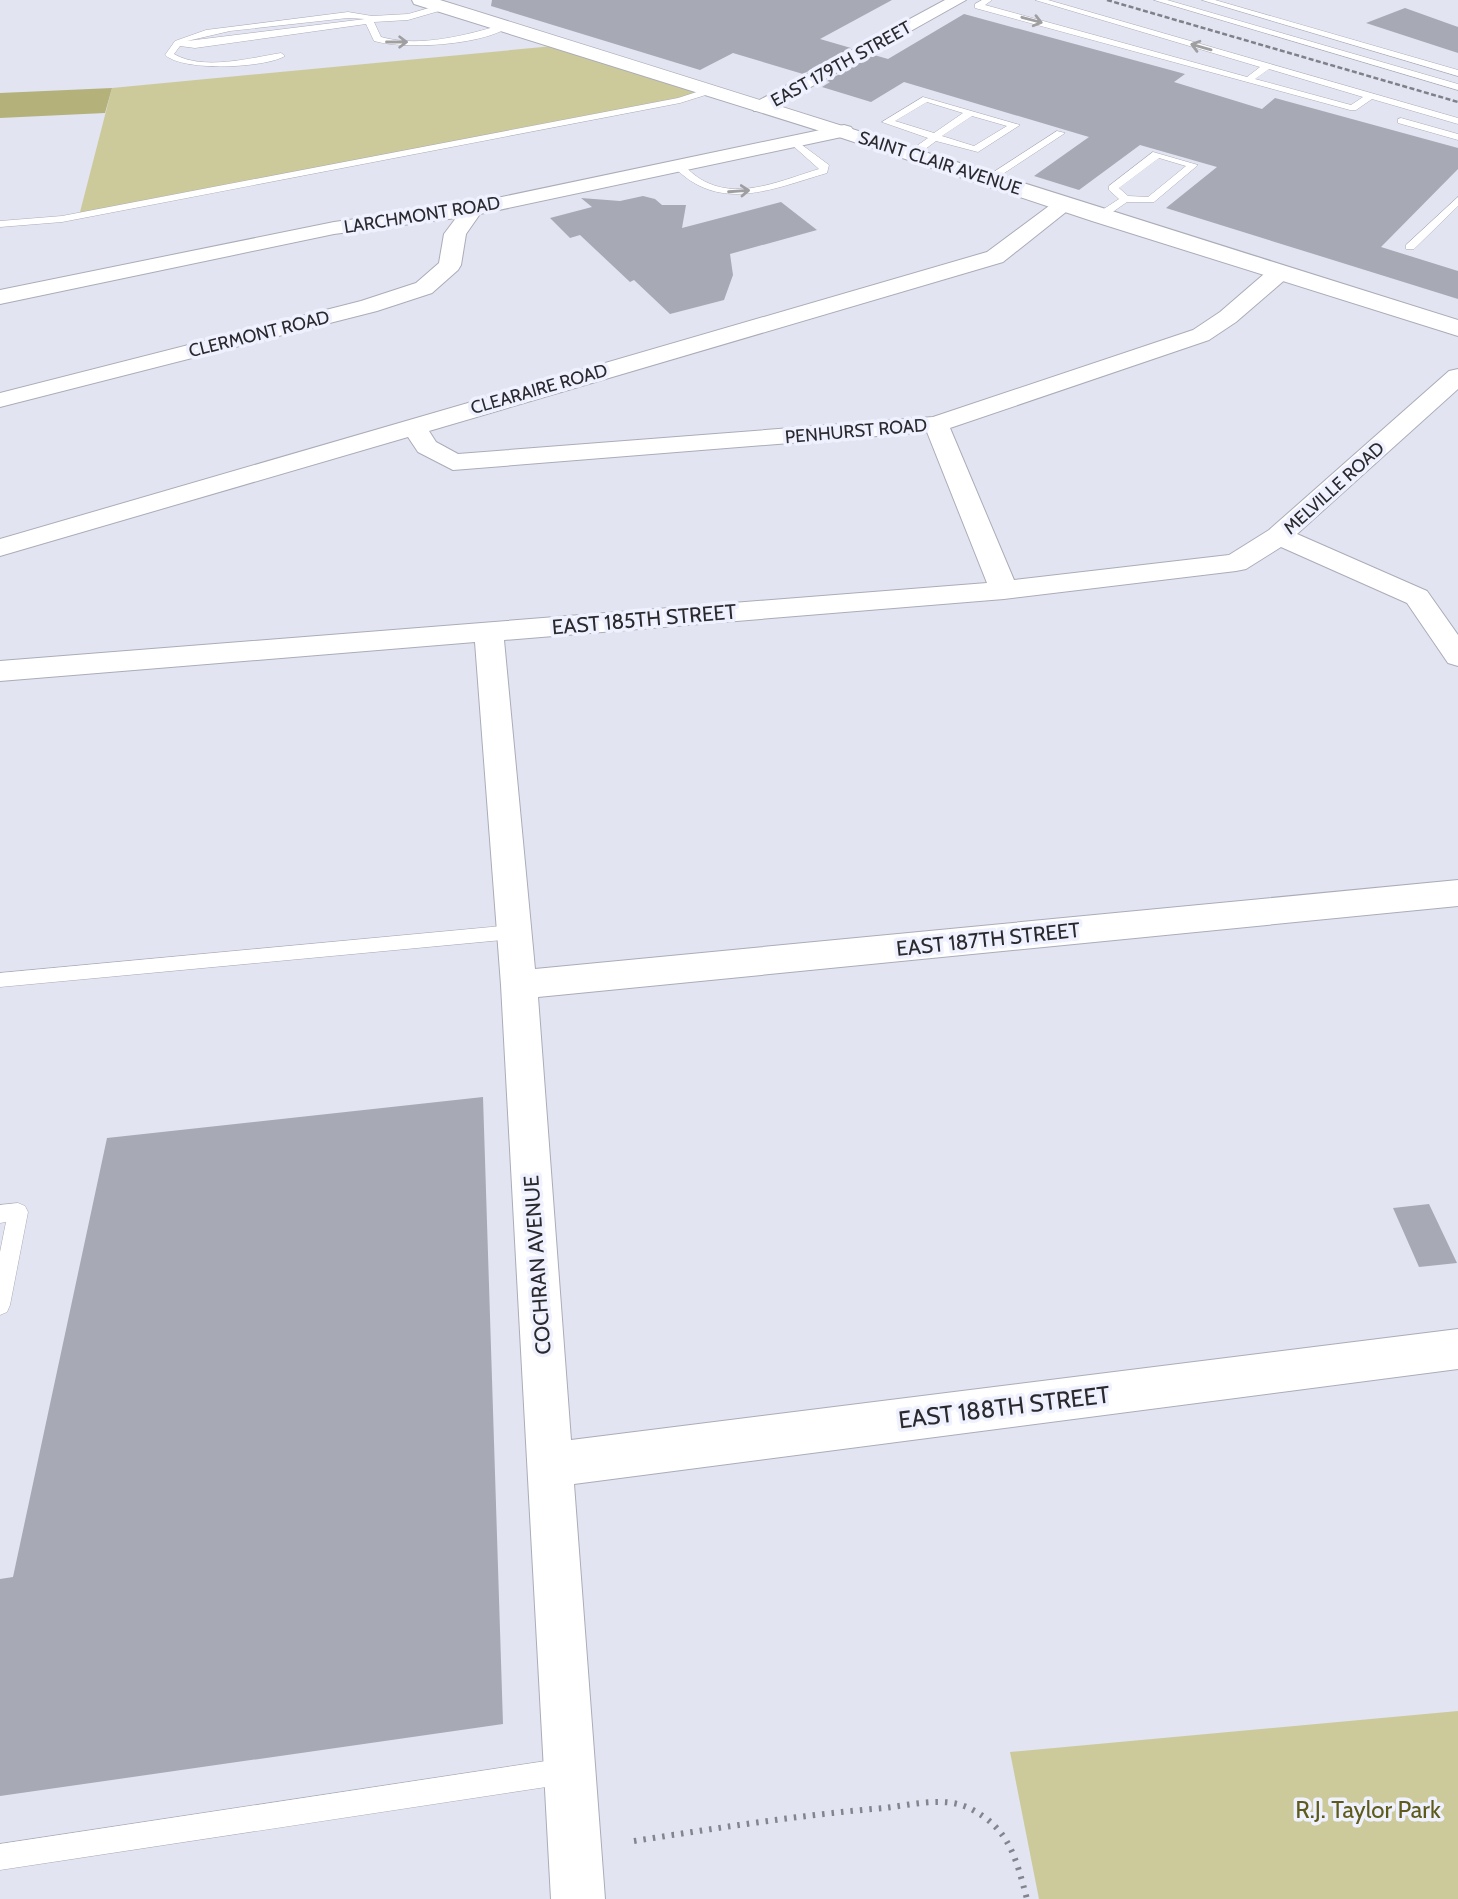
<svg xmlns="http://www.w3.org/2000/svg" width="1458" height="1899" font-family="Cabin,sans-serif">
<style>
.green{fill:#ccca9b}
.forest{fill:#b4b27a}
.building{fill:#a7a9b5}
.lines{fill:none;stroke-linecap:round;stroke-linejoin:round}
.service-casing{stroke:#aaacb8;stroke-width:1}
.minor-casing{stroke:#aaacb8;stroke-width:2}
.tertiary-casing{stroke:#aaacb8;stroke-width:2}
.path{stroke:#83848d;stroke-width:6;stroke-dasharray:2.5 7;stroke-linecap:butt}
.service{fill:#fff;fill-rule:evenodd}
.minor{fill:#fff;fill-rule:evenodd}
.tertiary{fill:#fff;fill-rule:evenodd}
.rail{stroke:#7f8088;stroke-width:2.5;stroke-dasharray:5 2.5;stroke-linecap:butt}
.oneway{stroke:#9f9fa1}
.labels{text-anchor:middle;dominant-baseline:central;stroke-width:7;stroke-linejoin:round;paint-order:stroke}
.far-street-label{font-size:18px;fill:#29292e;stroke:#eff1fe}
.street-label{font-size:21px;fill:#29292e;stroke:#eff1fe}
.near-street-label{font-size:24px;fill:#29292e;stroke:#eff1fe}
.near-park-label{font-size:24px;fill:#5e5b1a;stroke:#eff1fe}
</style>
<rect width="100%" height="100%" fill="#e2e4f1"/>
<path class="green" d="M564,45L709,91L680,100L79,216L112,88Z
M1458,1711V1899H1039L1010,1752Z"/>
<path class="forest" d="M112,88L105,113L0,118V93Z"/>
<path class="building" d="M492,0H892L820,39L851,48L803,74L733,53L700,70L491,6Z
M1405,8L1458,27V53L1366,23Z
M964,14L1185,74L1174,82L1262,109L1275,98L1458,148V169L1381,247L1458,271V299L1166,208L1217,167L1140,145L1079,190L1034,176L1089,137L904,82L871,102L822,87L830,82L827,81L874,55L888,59Z
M643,196L655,199L662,205H686L682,228L781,202L817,230L730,254L733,275L724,300L670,314L634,280L630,282L580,235L570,238L550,218L592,207L581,198L620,201Z
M483,1097L503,1724L0,1796V1579L13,1577L107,1138Z
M1429,1204L1457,1263L1419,1267L1393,1208Z"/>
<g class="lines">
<defs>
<path id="service" d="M982,0H992L985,5L1247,77L1260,67L1035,0H1048L1458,118V124L1372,99L1356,110H1350L975,8V4ZM1269,69L1363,97L1351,105L1255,79Z
M1154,0H1167L1458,84V90Z
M1202,0H1215L1458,70V76Z
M443,4L446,9L408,20L374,22L381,37C421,48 466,35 505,24L509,27C481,45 407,50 374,41L366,24L195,48L180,46L174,54C203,71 250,58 281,53L285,56C265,68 184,72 165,55L175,41L206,30L348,12L372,16L408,14ZM348,18L365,19L187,41L230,31Z
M709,88L712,89V93L680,103L62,222L0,227V221L62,216L678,98Z
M923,97L1020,125L978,152L936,141L916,156H908V152L928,138L882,122ZM927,102L963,113L934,133L895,121ZM972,116L1007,126L974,146L942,136Z
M1401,118L1458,134V140L1398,123V119Z
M1057,131L1065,133L992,181L983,179Z
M794,139L829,165L827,173C772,189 719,214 673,166L682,164C690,171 698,179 708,183C743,199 785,179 819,169L791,144L789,142Z
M1153,152L1198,165L1154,202H1127L1104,218H1096V214L1119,199L1109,190V186ZM1159,158L1186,166L1148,197L1128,196L1119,188Z
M1458,197V206L1414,249H1406V245Z
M514,925L520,927L523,932L520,937L514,939L0,987V973Z
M18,1203L25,1206L28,1212L10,1305L7,1312L0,1315V1252L6,1222L0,1223V1205Z
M566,1758L575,1762L579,1771L575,1780L566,1784L0,1870V1844Z"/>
<path id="minor" d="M945,0H966L768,111H754L752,107L754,103Z
M844,125L851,127L854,131L851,135L480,214L466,234L461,265L458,270L432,293L377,311L0,407V393L361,301L416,283L439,263L444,234L456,218L334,234L0,304V290L334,222L473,203Z
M1064,198L1071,200L1074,204L1071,208L1003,262L429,431L436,442L458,454L933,417L1193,330L1220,312L1271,268H1287L1290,273L1287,278L1236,322L1209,340L950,428L1014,580L1229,555L1269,530L1449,371L1458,369V389L1297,534L1427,591L1458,635V666L1448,663L1407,603L1281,547L1246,569L1236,571L1004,599L504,640L535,969L1458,880V906L538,997L571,1440L1458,1329V1369L574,1484L605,1899H551L501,985L475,642L0,681V661L987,583L927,432L453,470L418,452L408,437L0,556V539L987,252L1057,200Z"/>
<path id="tertiary" d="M412,0H440C780,105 1118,214 1458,320V336L1092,221L836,136L414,4Z"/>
</defs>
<use href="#service" class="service-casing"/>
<use href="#minor" class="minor-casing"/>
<use href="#tertiary" class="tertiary-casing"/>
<path class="path" d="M634,1841C717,1828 800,1815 884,1808C911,1805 944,1796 969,1808C1010,1828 1016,1859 1027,1899"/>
<use href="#service" class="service"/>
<use href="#minor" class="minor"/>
<use href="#tertiary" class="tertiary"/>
<path class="rail" d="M1107,0L1458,102"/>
</g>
<defs><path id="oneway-shaft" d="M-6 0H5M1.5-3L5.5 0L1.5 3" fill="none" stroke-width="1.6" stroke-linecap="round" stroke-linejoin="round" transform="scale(1.75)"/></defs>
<g class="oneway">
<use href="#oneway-shaft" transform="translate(1032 20) rotate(15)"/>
<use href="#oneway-shaft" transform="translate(397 42)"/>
<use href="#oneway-shaft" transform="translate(1201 47) rotate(-164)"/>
<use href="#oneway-shaft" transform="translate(739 191) rotate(-4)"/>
</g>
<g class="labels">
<g class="far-street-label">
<text transform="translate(841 64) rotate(-29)">EAST 179TH STREET</text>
<text transform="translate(940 163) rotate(18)">SAINT CLAIR AVENUE</text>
<text transform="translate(422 215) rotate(-9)">LARCHMONT ROAD</text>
<text transform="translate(259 334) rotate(-14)">CLERMONT ROAD</text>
<text transform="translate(539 389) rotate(-16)">CLEARAIRE ROAD</text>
<text transform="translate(856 431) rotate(-5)">PENHURST ROAD</text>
<text transform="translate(1334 488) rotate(-42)">MELVILLE ROAD</text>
</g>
<g class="street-label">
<text transform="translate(644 619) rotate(-5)">EAST 185TH STREET</text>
<text transform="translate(988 939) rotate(-6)">EAST 187TH STREET</text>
<text transform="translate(537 1265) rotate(-94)">COCHRAN AVENUE</text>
</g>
<g class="near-street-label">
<text transform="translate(1004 1407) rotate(-7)">EAST 188TH STREET</text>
</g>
<g class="near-park-label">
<text x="1368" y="1809">R.J. Taylor Park</text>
</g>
</g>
</svg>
